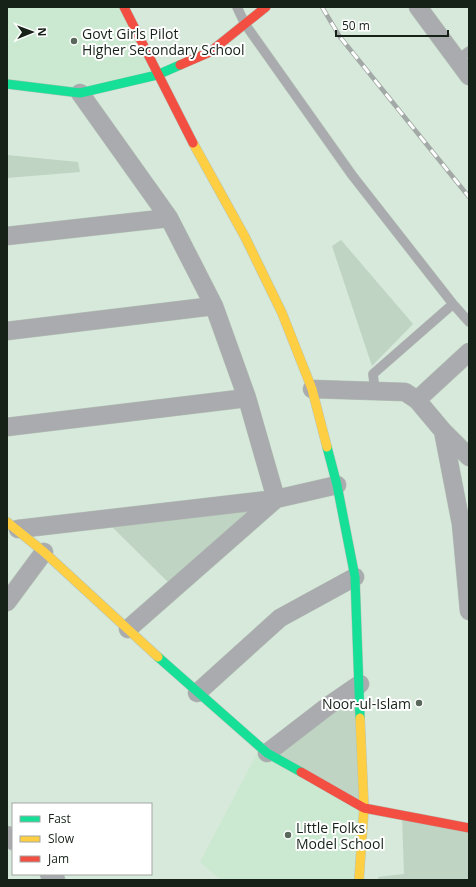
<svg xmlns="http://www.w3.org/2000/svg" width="476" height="887" font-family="'Open Sans',sans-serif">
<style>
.built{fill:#cbe8d0}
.green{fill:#bfd4c2}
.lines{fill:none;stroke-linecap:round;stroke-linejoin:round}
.lane-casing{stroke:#b6c4b8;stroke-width:10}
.street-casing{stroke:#b6c4b8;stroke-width:19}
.fast-casing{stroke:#b6c4b8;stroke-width:10}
.slow-casing{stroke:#b6c4b8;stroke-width:10}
.jam-casing{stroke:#b6c4b8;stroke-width:10}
.lane{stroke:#a9abae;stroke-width:9}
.street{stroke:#a9abae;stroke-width:18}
.fast{stroke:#16e098;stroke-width:9}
.slow{stroke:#ffcf43;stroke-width:9}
.jam{stroke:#f24e42;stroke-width:9}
.rail-casing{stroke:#a2a9a6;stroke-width:4.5}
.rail{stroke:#fff;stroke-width:3;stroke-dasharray:9;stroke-linecap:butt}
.poi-dot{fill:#5a685c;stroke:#fff;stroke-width:1.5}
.labels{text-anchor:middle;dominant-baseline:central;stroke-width:4;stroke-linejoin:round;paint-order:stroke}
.poi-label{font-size:14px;fill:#162218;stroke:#fff;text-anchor:start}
</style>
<rect width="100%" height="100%" fill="#d7e9da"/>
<path class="built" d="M7,7H124L157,75L80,93L7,84Z
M260,748L364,808L356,880H221L200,862Z"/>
<path class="green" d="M7,155L78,162L80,172L7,178Z
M341,240L413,324L372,366L332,246Z
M276,499L174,588L104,519Z
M360,684L364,808L267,753Z
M402,815L469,828V880H379L378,877L404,874Z"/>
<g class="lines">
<defs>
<path id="lane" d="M237,7L245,24L352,175L453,304L469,322
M457,60L469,51
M375,391L373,374L453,304"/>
<path id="street" d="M418,7L469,76
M80,93L169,218L214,306L247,398L276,499L128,629
M7,236L169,218
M7,331L214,306
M312,389L405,392L417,400L443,431L461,524L469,611
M417,400L469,352
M7,427L247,398
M443,431L469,457
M18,529L276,499L337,485
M7,602L44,552
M197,693L280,618L355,577
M267,753L328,706L360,684
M7,835L13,841
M49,874L56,880"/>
<path id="fast" d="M7,84L80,93L157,75L180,65
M327,447L337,485L355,577L360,718
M158,657L267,753L301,772"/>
<path id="slow" d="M193,143L245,237L282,313L312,389L327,447
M7,522L44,552L158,657
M359,880L364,808L360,718"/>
<path id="jam" d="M124,7L193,143
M180,65L210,52L266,7
M301,772L364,808L469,828"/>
</defs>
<use href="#lane" class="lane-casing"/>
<use href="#street" class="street-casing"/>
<use href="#fast" class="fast-casing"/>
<use href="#slow" class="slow-casing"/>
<use href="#jam" class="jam-casing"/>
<use href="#lane" class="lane"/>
<use href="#street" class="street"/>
<use href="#fast" class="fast"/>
<use href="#slow" class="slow"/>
<use href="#jam" class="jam"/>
<defs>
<path id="rail" d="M322,7L340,37L469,197"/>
</defs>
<use href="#rail" class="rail-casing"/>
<use href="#rail" class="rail"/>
</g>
<g class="poi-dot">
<circle cx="74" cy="41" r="4"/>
<circle cx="419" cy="703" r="4"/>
<circle cx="288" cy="835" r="4"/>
</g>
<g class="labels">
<g class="poi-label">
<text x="82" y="33">Govt Girls Pilot<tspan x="82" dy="16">Higher Secondary School</tspan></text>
<text x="411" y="703" text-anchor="end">Noor-ul-Islam</text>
<text x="296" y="827">Little Folks<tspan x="296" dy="16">Model School</tspan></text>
</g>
</g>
<rect width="476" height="887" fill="none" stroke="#162218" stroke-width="16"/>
<rect x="12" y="803" width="140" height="72" fill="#ffffff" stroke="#a2a7a3"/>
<rect x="20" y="816" width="20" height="6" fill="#16e098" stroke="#a2a7a3"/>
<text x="48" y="823" font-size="12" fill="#162218">Fast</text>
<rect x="20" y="836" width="20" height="6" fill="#ffcf43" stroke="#a2a7a3"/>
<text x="48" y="843" font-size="12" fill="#162218">Slow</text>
<rect x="20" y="856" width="20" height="6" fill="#f24e42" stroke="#a2a7a3"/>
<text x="48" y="863" font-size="12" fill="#162218">Jam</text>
<g transform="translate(32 32) rotate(89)" stroke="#ffffff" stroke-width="3" paint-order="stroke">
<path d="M0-3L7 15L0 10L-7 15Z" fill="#162218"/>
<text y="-6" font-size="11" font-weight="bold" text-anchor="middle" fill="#162218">N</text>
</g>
<path d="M336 30v6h112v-6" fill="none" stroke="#162218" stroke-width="2"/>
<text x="342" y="30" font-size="12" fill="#162218" stroke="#ffffff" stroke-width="3" paint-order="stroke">50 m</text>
</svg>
